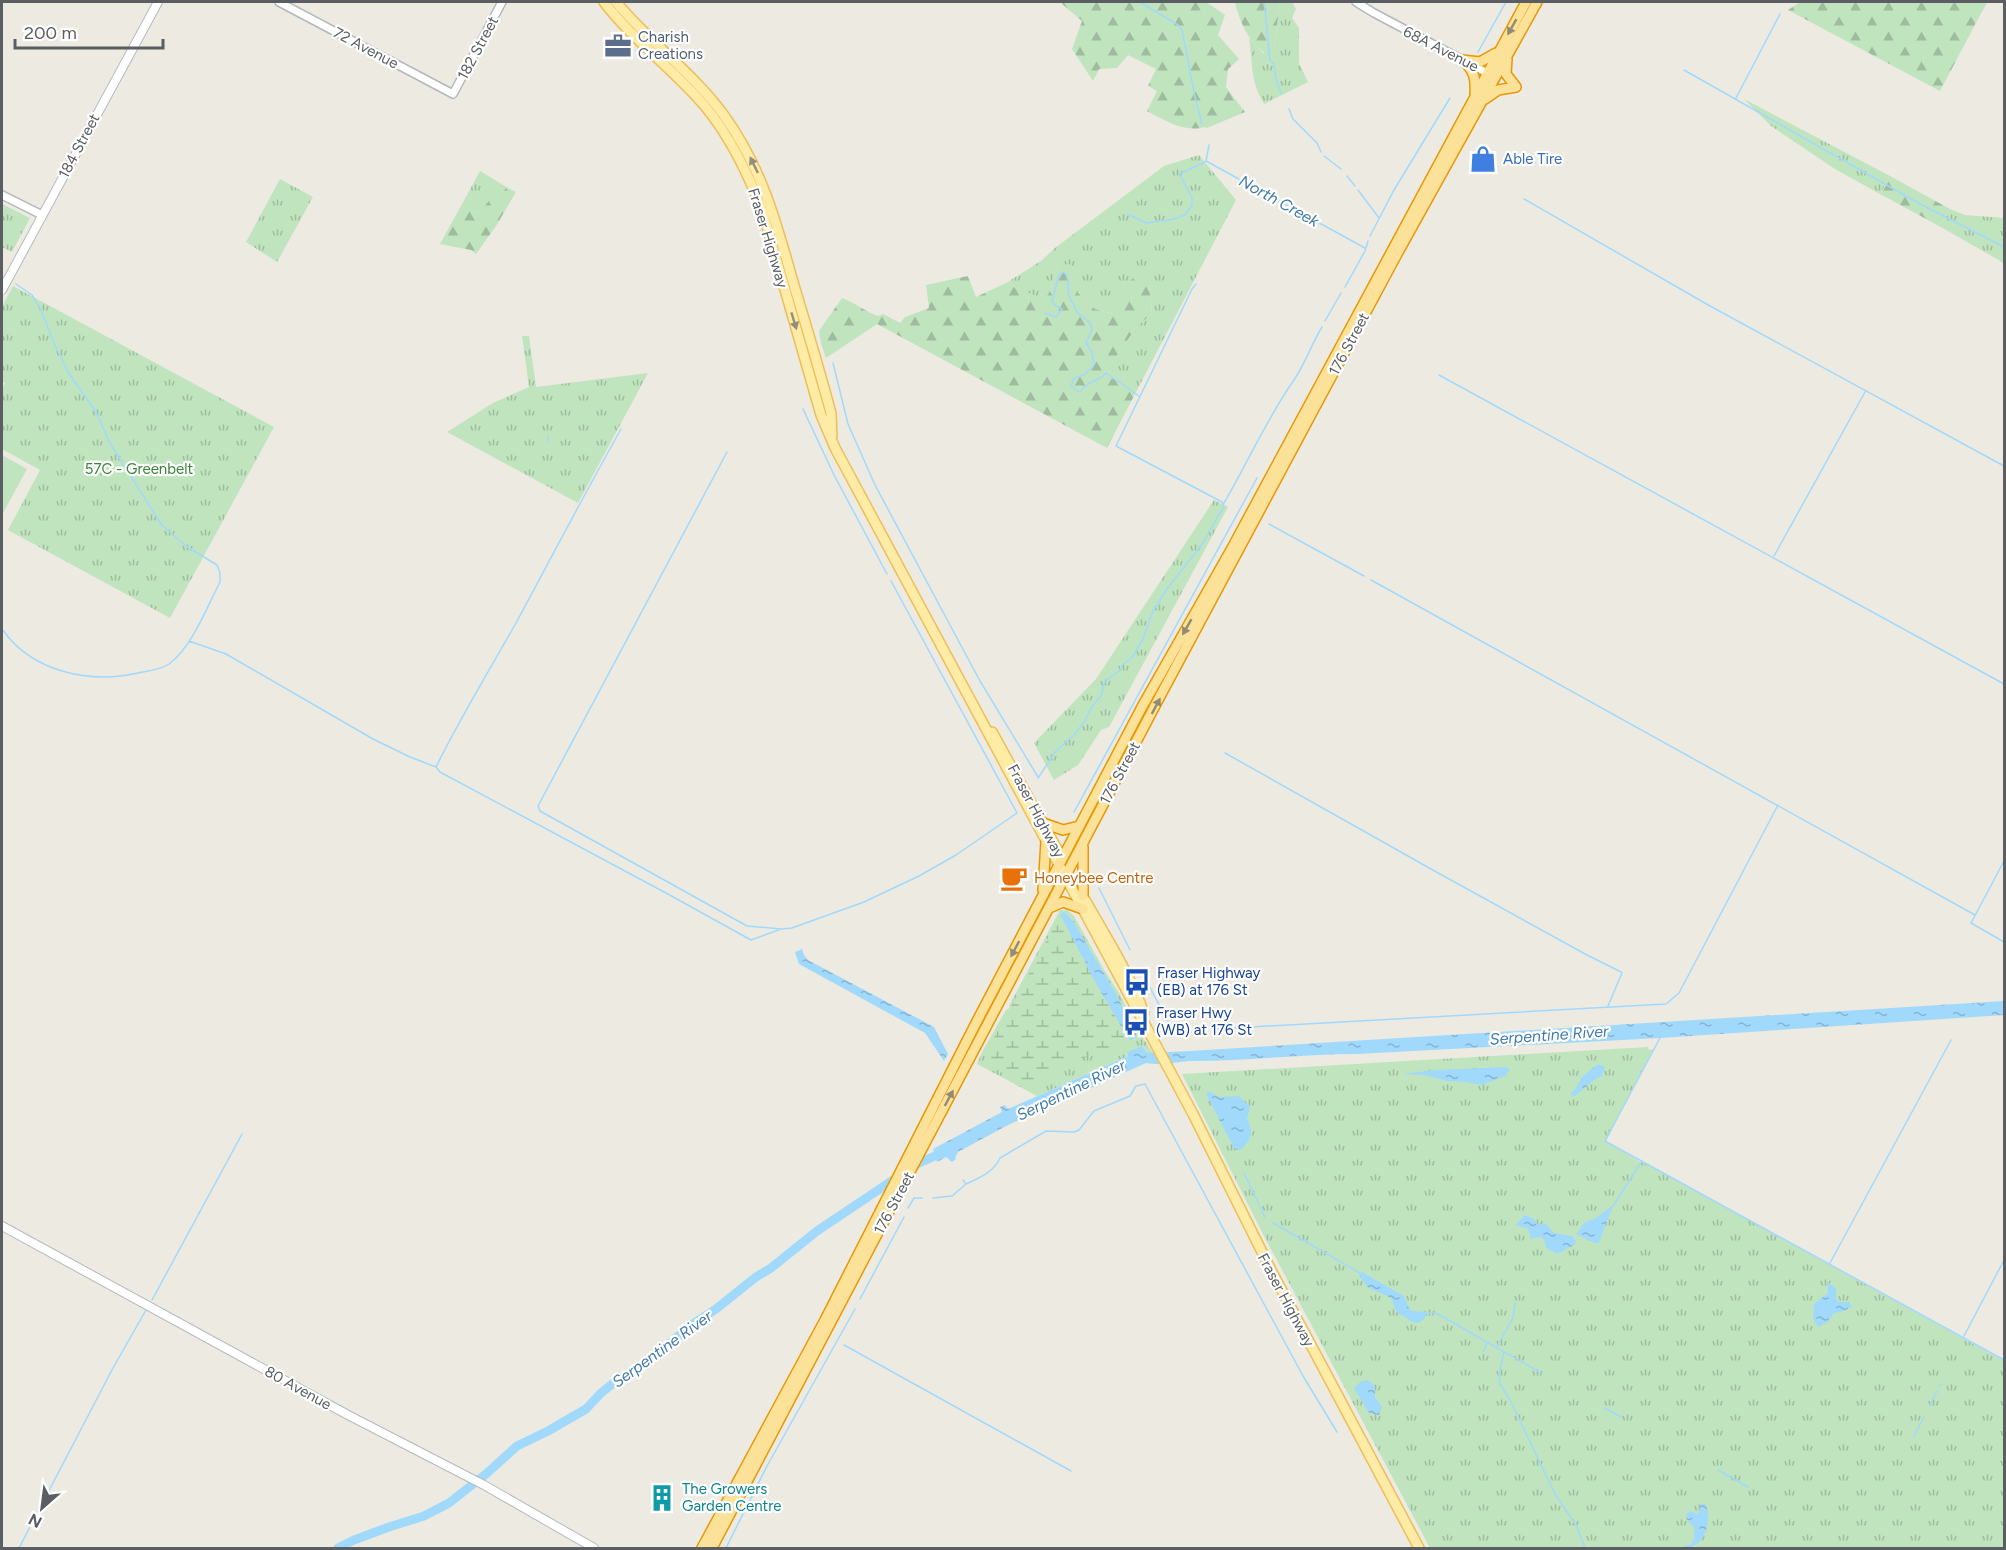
<svg xmlns="http://www.w3.org/2000/svg" width="2006" height="1550" font-family="Figtree,sans-serif">
<style>
.grass{fill:url(#grass-tufts)}
.forest{fill:url(#forest-firs)}
.wetland{fill:url(#wetland-marsh)}
.pitch{fill:#c0e4be}
.water{fill:url(#water-ripples)}
.lines{fill:none;stroke-linecap:round;stroke-linejoin:round}
.stream{stroke:#a1d9fd;stroke-width:1.5}
.river{stroke:#a1d9fd;stroke-width:9}
.tertiary-casing{stroke:#b4b8bc;stroke-width:10}
.secondary-casing{stroke:#b5b9be;stroke-width:10}
.primary-casing{stroke:#eebe59;stroke-width:12}
.trunk-casing{stroke:#e89805;stroke-width:12}
.tertiary{stroke:#fff;stroke-width:7}
.secondary{stroke:#fff;stroke-width:8}
.primary{stroke:#fdeba6;stroke-width:9}
.trunk{stroke:#fce298;stroke-width:9}
.oneway{fill:#938c75}
.oneway2{fill:#938f7a}
.labels{text-anchor:middle;dominant-baseline:central;stroke-width:4.5;stroke-linejoin:round;paint-order:stroke}
.service-label{font-size:15px;fill:#4e5e75;stroke:#fff;text-anchor:start}
.street-label{font-size:15px;fill:#5a5e62;stroke:#fff}
.shop-label{font-size:15px;fill:#366cbe;stroke:#fff;text-anchor:start}
.park-label{font-size:15px;fill:#378437;stroke:#fff}
.food-label{font-size:15px;fill:#c56008;stroke:#fff;text-anchor:start}
.transit-label{font-size:15px;fill:#164399;stroke:#fff;text-anchor:start}
.culture-label{font-size:15px;fill:#0d838f;stroke:#fff;text-anchor:start}
.water-label{font-size:16px;font-style:italic;fill:#3f7aae;stroke:#fff}
</style>
<defs>
<pattern id="grass-tufts" width="24" height="20" patternUnits="userSpaceOnUse" patternTransform="scale(1.5)"><rect width="24" height="20" fill="#c0e4be"/><path d="M3 7l-1-3M5 7V3M7 7l1-3M15 17l-1-3M17 17v-4M19 17l1-3" fill="none" stroke="#9fbc9e"/></pattern>
<pattern id="forest-firs" width="22" height="20" patternUnits="userSpaceOnUse" patternTransform="scale(1.5)"><rect width="22" height="20" fill="#c0e4be"/><path d="M5 1l3.5 6h-7zM16 11l3.5 6h-7z" fill="#9fbc9e"/></pattern>
<pattern id="wetland-marsh" width="20" height="14" patternUnits="userSpaceOnUse" patternTransform="scale(1.5)"><rect width="20" height="14" fill="#c0e4be"/><path d="M1 5h8M5 5V1M11 12h8M15 12V8" fill="none" stroke="#9fbc9e"/></pattern>
<pattern id="water-ripples" width="26" height="14" patternUnits="userSpaceOnUse" patternTransform="scale(1.5)"><rect width="26" height="14" fill="#a1d9fd"/><path d="M2 4q2-2 4 0t4 0M15 11q2-2 4 0t4 0" fill="none" stroke="#86b3d0"/></pattern>
</defs>
<rect width="100%" height="100%" fill="#edeae1"/>
<path class="grass" d="M1280,2H1292L1296,9L1292,18L1299,28V63L1308,82L1264,104C1250,81 1253,62 1249,38L1263,53L1274,49Z
M1744,99L1890,176L1880,194L1835,169L1771,126Z
M1199,155L1236,200L1135,394L1109,376L1108,369L1137,326L1152,314L1149,283L1124,286L1114,314L1095,309L1077,293L1075,269L1058,265L1048,295L1041,299L1006,283L1041,261L1055,248L1164,166Z
M480,171L508,188L505,189L498,197L489,202L482,211L476,213L469,210L472,200L467,195Z
M280,179L313,197L277,262L246,242Z
M2,204L30,218L12,252L2,247Z
M1950,209L1965,215L2004,218V263L1939,226Z
M13,286L274,427L170,618L8,530L40,470L2,449V389L5,383L2,381V307Z
M522,336H529L536,387L648,373L578,503L447,432L493,403L529,387Z
M1214,500L1228,507L1109,727L1101,730L1078,765L1054,780L1034,743L1096,679Z
M1060,910H1067L1074,916L1103,968L1121,996L1136,1027L1153,1053H1147L1142,1046L1127,1053L1128,1056L1037,1096L977,1064L982,1052L1006,1010L1010,1008L1009,1006Z
M1648,1047L1649,1050L1654,1049L1606,1141L1642,1163H1646L2004,1361V1548H1430L1264,1236L1182,1074Z"/>
<path class="forest" d="M1060,2H1206L1225,15L1218,35L1239,59L1228,69L1226,87L1245,112L1207,128L1205,127C1184,133 1164,120 1147,111L1157,91L1148,86L1156,69L1128,55L1117,68L1099,69L1093,81L1072,49L1082,21Z
M1235,2H1280L1274,49L1270,55C1251,48 1239,21 1235,2Z
M1800,2H1987L1940,91L1788,10Z
M1890,176L1950,209L1939,226L1880,194Z
M508,188L516,192L496,226L476,254L471,250L440,244L467,195L472,200L470,210L476,213L482,211L487,203L498,197L505,189Z
M1069,264L1075,269L1078,293L1095,309L1113,314L1124,286L1137,275L1149,283L1152,314L1137,326L1108,369L1109,376L1135,394L1107,448L877,324L826,358L821,344L819,331L842,298C855,303 866,312 878,316L883,314L900,323L905,317L929,308L926,285L968,276L976,297L1006,283L1041,298L1048,295L1058,265Z"/>
<path class="wetland" d="M1060,916L1062,917L1098,987L1130,1041C1099,1053 1051,1067 1025,1086L984,1062L989,1047Z"/>
<path class="pitch" d="M2,455L27,469L2,515Z"/>
<path class="water" d="M1062,912L1066,913L1073,921L1114,990L1137,1036L1130,1041L1098,987L1062,918L1060,916Z
M802,949L804,955L808,960L934,1027L948,1054L944,1061L925,1033L799,964L795,952Z
M2004,1001V1015L1660,1038L1357,1054C1301,1054 1247,1061 1191,1061C1174,1062 1164,1066 1146,1063L1008,1125L958,1152L955,1158L956,1159L952,1162L946,1157L937,1162L933,1149L1002,1112L1000,1107L1005,1105L1008,1109L1128,1056L1127,1052L1142,1046L1147,1053L1190,1051Z
M1598,1064L1605,1067L1602,1076L1594,1080L1575,1096L1571,1095V1093L1576,1088L1582,1077Z
M1506,1067L1510,1070L1505,1076L1482,1085L1465,1082L1446,1081L1425,1075L1402,1074L1435,1070Z
M1208,1092H1211L1218,1097L1239,1096L1250,1107L1247,1119C1254,1131 1251,1140 1241,1150H1237L1234,1148L1206,1094Z
M1613,1205L1599,1243H1595L1576,1234L1584,1223L1596,1218Z
M1524,1215L1533,1218L1538,1225L1545,1223L1554,1233L1572,1236L1576,1241L1574,1245L1557,1254L1546,1248L1544,1239L1539,1237L1531,1239L1528,1229L1516,1225Z
M1362,1272L1404,1296L1409,1308L1412,1311L1428,1312C1421,1325 1417,1326 1405,1317C1400,1313 1401,1317 1397,1312C1394,1308 1393,1302 1391,1298L1367,1287L1359,1275V1273Z
M1827,1282L1836,1288V1298L1838,1302H1849L1852,1307L1841,1312L1834,1313L1828,1322L1818,1327L1813,1319L1814,1304L1828,1293Z
M1368,1380L1375,1386V1397L1382,1407L1379,1415L1369,1413L1354,1388L1362,1381Z
M1701,1504H1705C1711,1512 1708,1535 1699,1542C1694,1547 1687,1549 1680,1548L1691,1544L1694,1539V1527L1687,1520L1686,1515L1690,1511L1698,1514Z"/>
<g class="lines">
<path class="stream" d="M1140,2L1178,25L1182,30L1195,97L1202,124
M1264,2L1270,60L1274,64L1276,79L1281,93
M1478,52L1506,2
M1684,70L1922,205L2004,247
M1736,98L1780,14
M1289,109L1293,119L1317,143L1321,152
M1209,145L1206,161L1365,248
M1324,156L1341,169
M1347,176L1355,186
M1358,190L1379,218
M1524,199L1710,306L2004,466
M1127,214L1147,223L1174,219L1185,215L1192,205V197L1179,174L1205,162
M1370,236L1394,190L1450,98
M1345,287L1365,251L1368,241
M1045,313L1056,317L1062,309L1054,304L1052,300L1059,275L1063,272L1067,275L1069,296L1077,312L1091,324L1092,329L1086,343L1092,352L1094,365L1084,375L1074,378L1071,386L1079,392C1083,390 1085,385 1090,383C1097,379 1100,380 1106,373L1139,396
M1325,321L1341,293
M833,363L848,424L875,485L980,681L1038,777
M1439,375L2004,684
M803,409L834,475L887,574
M547,441L548,436
M727,452L538,806L540,811L747,926L782,929L792,928L864,902L919,876L956,855L1017,813L891,581
M1224,503C1248,462 1267,418 1294,380C1305,364 1312,343 1322,327
M1269,524L1364,576
M1774,556L1865,392
M1371,580L1975,915
M2,629C32,672 89,684 138,673C149,671 160,670 169,664C192,647 207,607 220,582V573L217,565L186,546L161,524L110,443L96,412L68,372L54,343L41,310L32,295L16,284
M189,641L226,654L373,739L410,757L436,767L440,772L666,893L751,940L781,929
M1225,753L1431,869L1587,955L1621,972L1622,973L1608,1006
M436,767C460,718 489,671 516,623C551,558 585,493 621,429
M1038,778L1056,751L1075,734L1084,722L1093,705L1101,696L1104,683L1108,679L1119,671L1123,664L1132,658L1143,639L1153,611L1167,589L1203,543L1224,506L1222,502L1116,446L1192,289L1196,284
M1074,812L1257,478
M2004,861L1971,923L2004,942
M1099,888L1130,950
M1139,967L1173,1031
M1184,1036L1199,1028L1213,1027L1215,1029L1666,1004L1679,993L1778,805
M1660,1038L1605,1141L2004,1360
M1244,1173L1265,1217
M963,1180L966,1184C979,1178 993,1173 1000,1158L1046,1131L1074,1132L1079,1130L1094,1111L1130,1096L1136,1086L1145,1084L1303,1376L1337,1432
M933,1198L952,1196L966,1184
M1613,1206L1642,1161
M908,1208L914,1198H922
M1273,1223L1360,1273
M1830,1263L1951,1040
M860,1299L904,1217
M152,1300L242,1134
M1429,1313L1438,1314L1541,1373
M1964,1336L2004,1260
M844,1345L1071,1471
M1497,1346L1513,1318L1515,1303
M1483,1352L1488,1342
M1504,1352L1499,1374L1500,1384L1511,1402L1555,1494L1576,1525L1585,1548
M1939,1386L1942,1384
M1930,1405L1937,1391
M1605,1408L1621,1417
M1914,1436L1924,1417
M1718,1470L1748,1487
M19,1548L113,1368L146,1310
M726,1548L767,1466L855,1309"/>
<path class="river" d="M338,1548L354,1540L389,1527L424,1516L449,1503L486,1474L517,1446L548,1431L586,1409L601,1393L616,1381L652,1359L690,1326L716,1309L756,1277L771,1268L817,1231L917,1164L946,1151"/>
<defs>
<path id="tertiary" d="M279,2L453,94L502,2
M1356,2L1374,13L1491,75
M2,195L42,215"/>
<path id="secondary" d="M2,290L158,2
M2,1226L348,1415L484,1485L594,1548"/>
<path id="primary" d="M604,2C630,36 665,63 694,94C726,127 747,170 763,213L821,415L835,448L1193,1114L1272,1272L1419,1548
M616,2C649,42 692,72 723,114C761,166 776,221 793,282C806,325 819,369 831,413L832,436
M992,732L1058,851
M1085,900C1106,937 1129,973 1144,1013"/>
<path id="trunk" d="M1507,59L1506,74L1516,87
M1462,60C1474,70 1476,78 1475,93
M1462,60L1480,62L1496,53
M1485,99L1498,90L1516,87
M1043,823L1063,830L1079,826
M1043,890L1046,841
M1083,896V847
M1049,908L1063,902L1083,909
M702,1548L825,1320L977,1021L1143,705L1231,550L1526,2
M712,1548L1157,702L1397,254L1537,2"/>
</defs>
<use href="#tertiary" class="tertiary-casing"/>
<use href="#secondary" class="secondary-casing"/>
<use href="#primary" class="primary-casing"/>
<use href="#trunk" class="trunk-casing"/>
<use href="#tertiary" class="tertiary"/>
<use href="#secondary" class="secondary"/>
<use href="#primary" class="primary"/>
<use href="#trunk" class="trunk"/>
</g>
<defs><path id="oneway-solid" d="M-6-.8H1V-3.2L6.5 0L1 3.2V.8H-6Z" transform="scale(1.5)"/></defs>
<g class="oneway">
<use href="#oneway-solid" transform="translate(1512 27) rotate(119)"/>
<use href="#oneway-solid" transform="translate(1187 627) rotate(120)"/>
<use href="#oneway-solid" transform="translate(1156 706) rotate(-62)"/>
<use href="#oneway-solid" transform="translate(1015 949) rotate(118)"/>
<use href="#oneway-solid" transform="translate(949 1098) rotate(-62)"/>
</g>
<g class="oneway2">
<use href="#oneway-solid" transform="translate(754 165) rotate(-116)"/>
<use href="#oneway-solid" transform="translate(794 321) rotate(73)"/>
</g>
<defs>
<symbol id="office-bare" viewBox="-9 -9 18 18"><path d="M-6-3h4V-5.5h4V-3h4V5H-6ZM-1-4.5V-3h2v-1.5ZM-6 0V1H6V0Z" fill="#5c6f8a" stroke="#fff" stroke-width="2.5" paint-order="stroke"/></symbol>
<symbol id="shop-bare" viewBox="-9 -9 18 18"><path d="M-5-2.5h2.3a2.7 3.5 0 0 1 5.4 0H5L5.5 6h-11ZM-1.5-2.5h3a1.5 2.3 0 0 0-3 0Z" fill="#3f7fe0" stroke="#fff" stroke-width="2.5" paint-order="stroke"/></symbol>
<symbol id="cafe-bare" viewBox="-9 -9 18 18"><path d="M-5.5-4.5H6V0H3Q3 3.5 0 3.5H-2.5Q-5.5 3.5-5.5 0ZM3-3.2v2h1.7v-2ZM-6 4.5H4V6H-6Z" fill="#e8710a" stroke="#fff" stroke-width="2.5" paint-order="stroke"/></symbol>
<symbol id="bus-bare" viewBox="-9 -9 18 18"><path d="M-5-6H5V4H4V6H2V4H-2V6H-4V4H-5ZM-3.5-4V0h7V-4ZM-3.5 1.2v1.5H-2V1.2ZM2 1.2v1.5H3.5V1.2Z" fill="#1a4fb4" stroke="#fff" stroke-width="2.5" paint-order="stroke"/></symbol>
<symbol id="building-bare" viewBox="-9 -9 18 18"><path d="M-4-6H4V6H1V3H-1V6H-4ZM-2.5-4.3h1.7v1.8h-1.7ZM.8-4.3h1.7v1.8H.8ZM-2.5-1h1.7V.8h-1.7ZM.8-1h1.7V.8H.8Z" fill="#0f9aa8" stroke="#fff" stroke-width="2.5" paint-order="stroke"/></symbol>
</defs>
<g fill-rule="evenodd">
<use href="#office-bare" x="599" y="27" width="38" height="38"/>
<use href="#shop-bare" x="1464" y="140" width="38" height="38"/>
<use href="#cafe-bare" x="995" y="859" width="38" height="38"/>
<use href="#bus-bare" x="1118" y="963" width="38" height="38"/>
<use href="#bus-bare" x="1117" y="1003" width="38" height="38"/>
<use href="#building-bare" x="643" y="1479" width="38" height="38"/>
</g>
<g class="labels">
<g class="service-label">
<text x="638" y="37">Charish<tspan x="638" dy="17">Creations</tspan></text>
</g>
<g class="street-label">
<text transform="translate(366 48) rotate(28)">72 Avenue</text>
<text transform="translate(478 48) rotate(-62)">182 Street</text>
<text transform="translate(1441 49) rotate(27)">68A Avenue</text>
<text transform="translate(79 146) rotate(-62)">184 Street</text>
<text transform="translate(768 238) rotate(73)">Fraser Highway</text>
<text transform="translate(1349 344) rotate(-62)">176 Street</text>
<text transform="translate(1120 773) rotate(-62)">176 Street</text>
<text transform="translate(1036 811) rotate(62)">Fraser Highway</text>
<text transform="translate(894 1203) rotate(-62)">176 Street</text>
<text transform="translate(1286 1300) rotate(62)">Fraser Highway</text>
<text transform="translate(298 1388) rotate(29)">80 Avenue</text>
</g>
<g class="shop-label">
<text x="1503" y="159">Able Tire</text>
</g>
<g class="park-label">
<text x="139" y="469">57C - Greenbelt</text>
</g>
<g class="food-label">
<text x="1034" y="878">Honeybee Centre</text>
</g>
<g class="transit-label">
<text x="1157" y="973">Fraser Highway<tspan x="1157" dy="17">(EB) at 176 St</tspan></text>
<text x="1156" y="1013">Fraser Hwy<tspan x="1156" dy="17">(WB) at 176 St</tspan></text>
</g>
<g class="culture-label">
<text x="682" y="1489">The Growers<tspan x="682" dy="17">Garden Centre</tspan></text>
</g>
<g class="water-label">
<text transform="translate(1279 201) rotate(29)">North Creek</text>
<text transform="translate(1549 1035) rotate(-4)">Serpentine River</text>
<text transform="translate(1071 1090) rotate(-26)">Serpentine River</text>
<text transform="translate(662 1349) rotate(-36)">Serpentine River</text>
</g>
</g>
<rect width="2006" height="1550" fill="none" stroke="#5a5e62" stroke-width="6"/>
<g transform="translate(42 1508) rotate(208)" stroke="#ffffff" stroke-width="4.5" paint-order="stroke">
<path d="M0-4.5L10 22L0 15L-10 22Z" fill="#5a5e62"/>
<text y="-9" font-size="16" font-weight="bold" text-anchor="middle" fill="#5a5e62">N</text>
</g>
<path d="M15 39v9h148v-9" fill="none" stroke="#5a5e62" stroke-width="3"/>
<text x="24" y="39" font-size="18" fill="#5a5e62" stroke="#ffffff" stroke-width="4.5" paint-order="stroke">200 m</text>
</svg>
